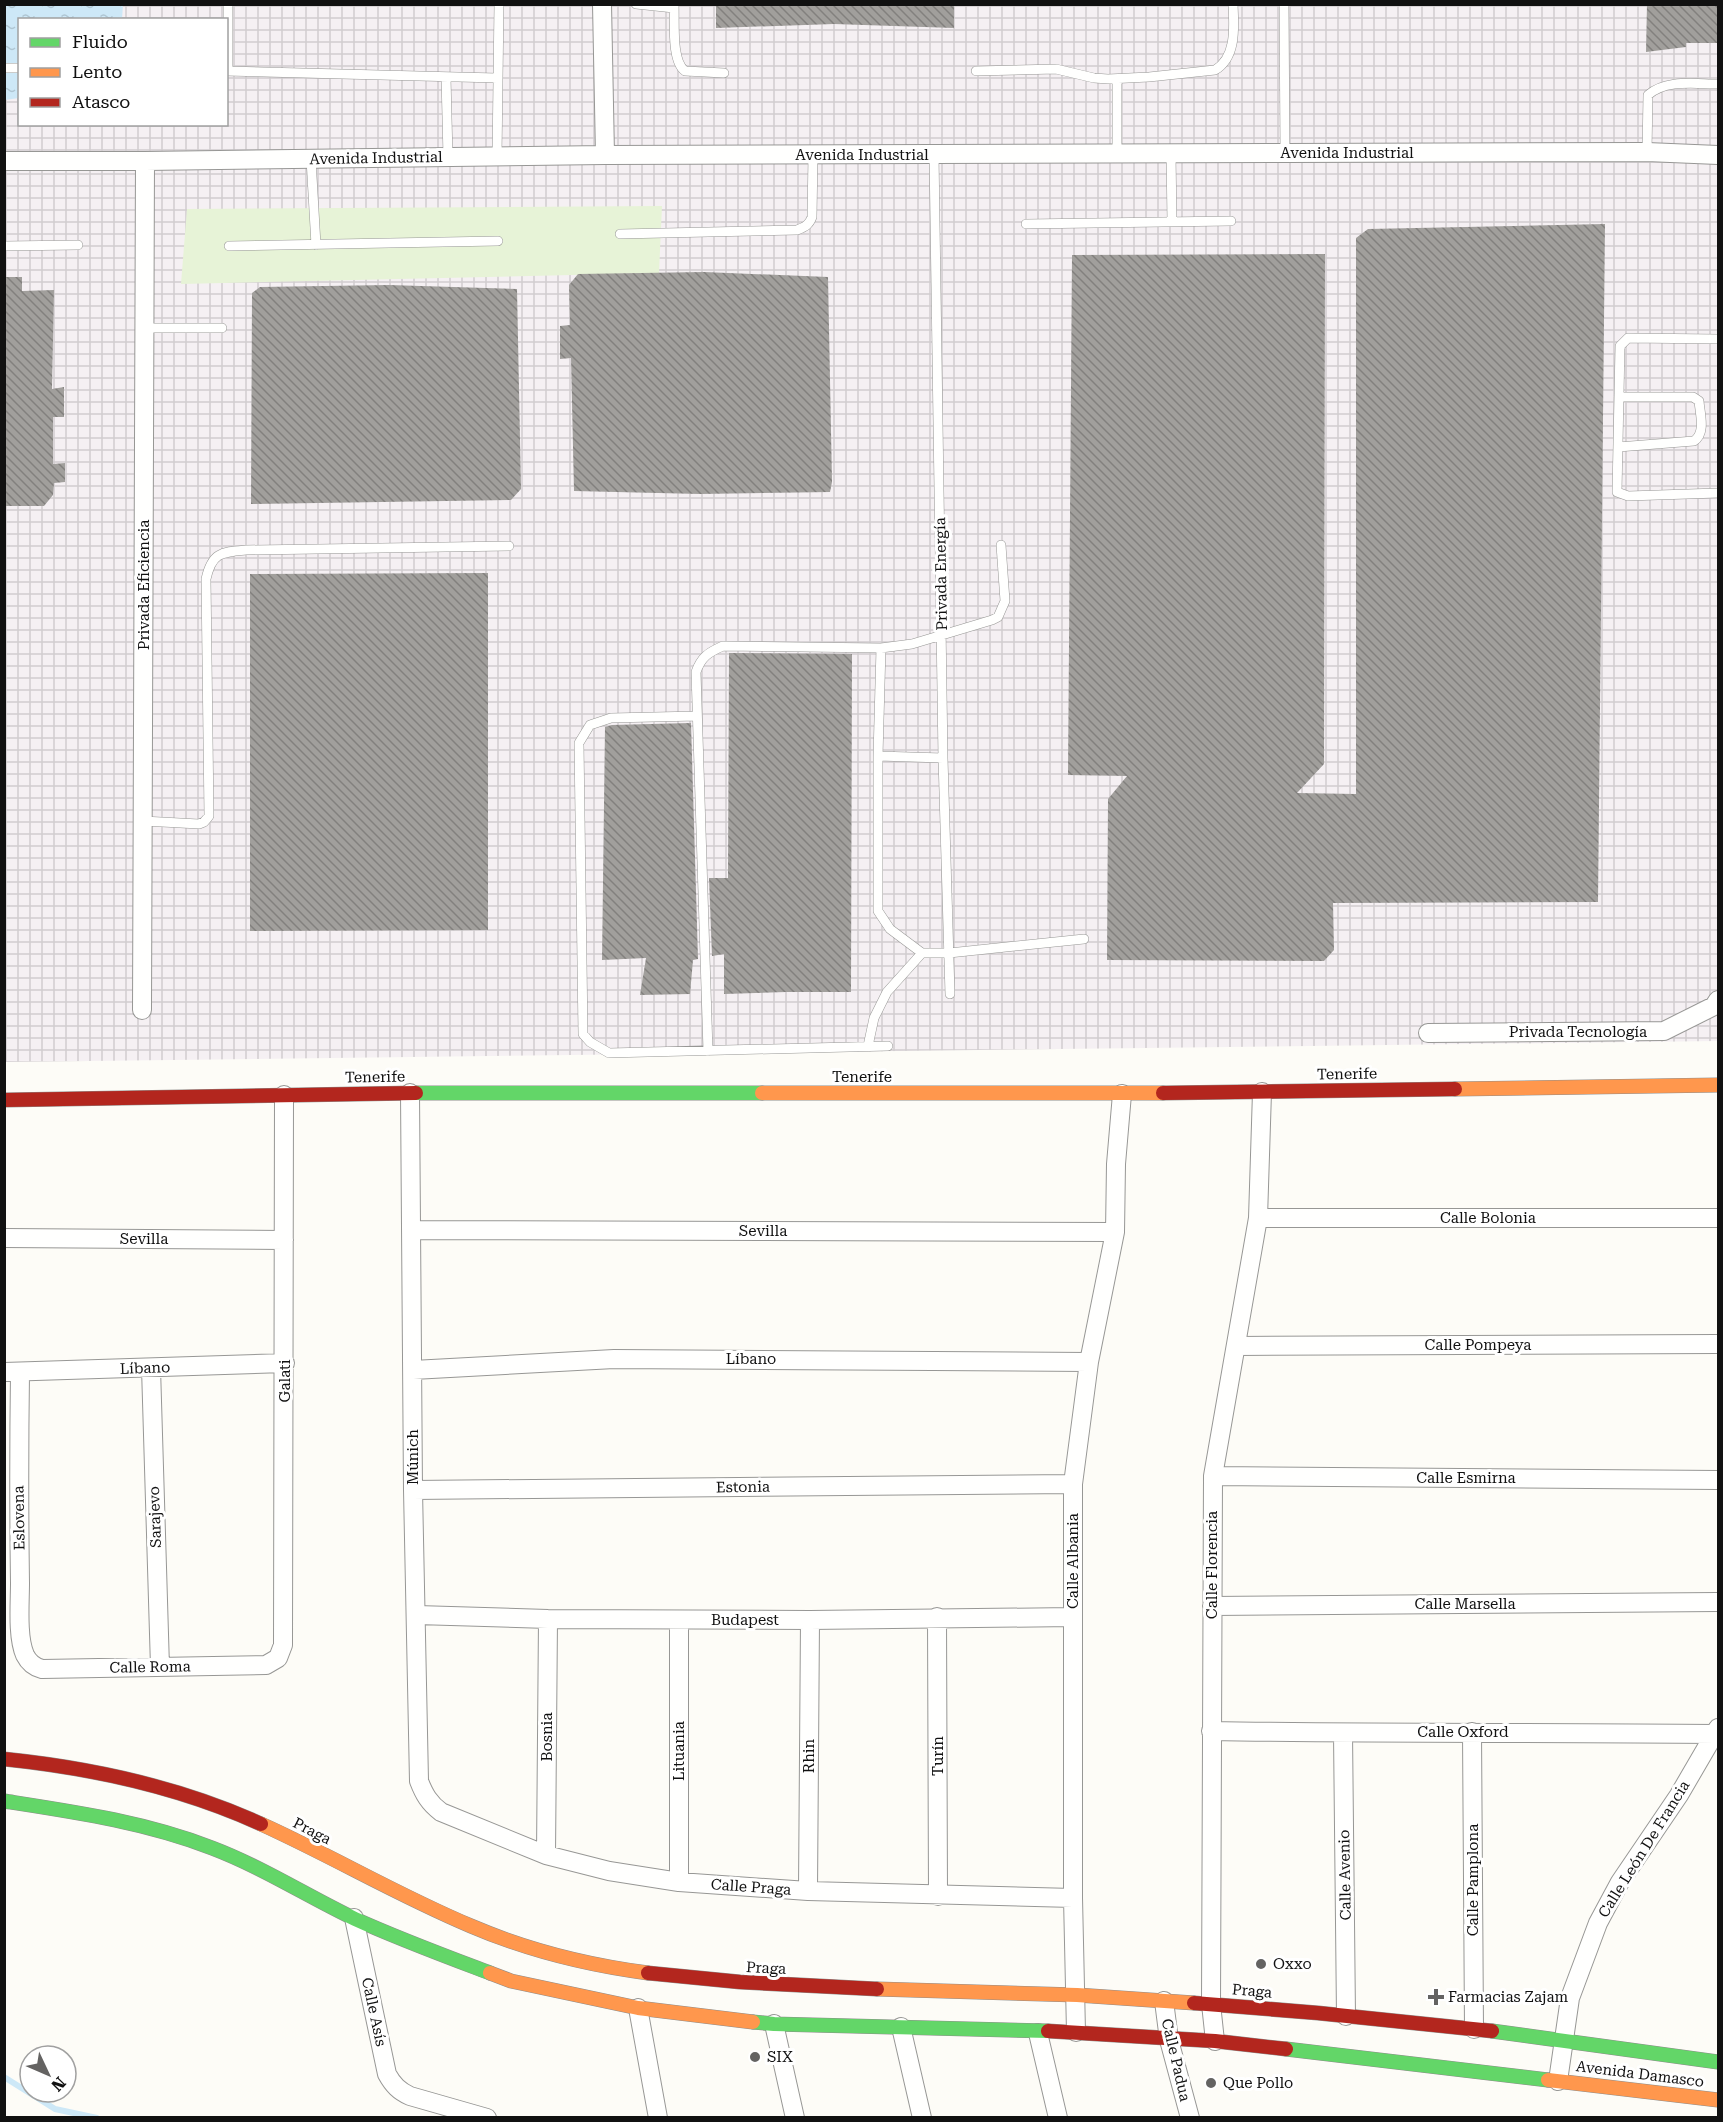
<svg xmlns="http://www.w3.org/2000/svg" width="1723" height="2122" font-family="'Roboto Serif',serif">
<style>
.industrial{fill:url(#industrial-grid);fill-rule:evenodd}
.green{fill:#e7f3d7}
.water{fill:url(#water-ripples)}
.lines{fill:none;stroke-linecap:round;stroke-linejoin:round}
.stream{stroke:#cde8f7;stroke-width:6}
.building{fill:url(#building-back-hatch)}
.lane-casing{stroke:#979795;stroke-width:10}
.street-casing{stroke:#979795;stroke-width:20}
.fast-casing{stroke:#8e8d8b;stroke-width:15}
.slow-casing{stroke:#8e8d8b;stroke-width:15}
.jam-casing{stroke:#8e8d8b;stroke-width:15}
.lane{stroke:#fffffe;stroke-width:9}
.street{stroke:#fffffe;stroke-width:18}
.fast{stroke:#63d668;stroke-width:14}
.slow{stroke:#ff974d;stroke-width:14}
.jam{stroke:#b3261e;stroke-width:14}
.poi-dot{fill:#646362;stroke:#fff;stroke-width:2}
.labels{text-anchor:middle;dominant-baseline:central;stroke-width:6;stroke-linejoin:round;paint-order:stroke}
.street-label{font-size:15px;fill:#111;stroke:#fff}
.poi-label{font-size:15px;fill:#111;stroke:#fff;text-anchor:start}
</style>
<defs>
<pattern id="industrial-grid" width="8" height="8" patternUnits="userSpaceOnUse" patternTransform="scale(1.5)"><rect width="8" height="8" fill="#f5f0f3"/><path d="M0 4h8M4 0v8" fill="none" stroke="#d1cdcf"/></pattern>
<pattern id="water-ripples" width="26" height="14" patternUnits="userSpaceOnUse" patternTransform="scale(1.5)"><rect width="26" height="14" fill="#cde8f7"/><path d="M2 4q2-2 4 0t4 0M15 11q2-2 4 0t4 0" fill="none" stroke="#afc6d3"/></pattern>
<pattern id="building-back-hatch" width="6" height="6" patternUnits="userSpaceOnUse" patternTransform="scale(1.5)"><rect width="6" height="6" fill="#a19f9c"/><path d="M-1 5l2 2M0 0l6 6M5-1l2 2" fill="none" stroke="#82807e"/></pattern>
</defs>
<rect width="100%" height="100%" fill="#fdfcf7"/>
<path class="industrial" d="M4,5H1718V1041L5,1062ZM20,20H226V124H20Z"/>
<path class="green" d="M662,206L659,273L181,284L187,209Z"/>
<path class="water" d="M4,5H123L122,19L20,20L19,98L5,100Z"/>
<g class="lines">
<path class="stream" d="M4,2077L55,2109L97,2118"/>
</g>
<path class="building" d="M716,4H954V28L834,24L716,28Z
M1647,4H1719V43H1686V47L1646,52Z
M1605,224L1598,902L1333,903L1334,950L1324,961L1107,960L1108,799L1127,776L1068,775L1072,255L1325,254L1324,764L1297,793L1356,794V238L1368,229Z
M704,272L828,277L832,482L830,492L700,494L574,491L571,358L560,359V326L570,325L569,285L578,274Z
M4,277H22V291L54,290L52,389L64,387V417H53V464L65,463V482L54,483L53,495L44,506H4Z
M389,285L517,289L521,489L511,500L251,504L252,293L260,287Z
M488,573V930L250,931V574Z
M729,653L852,654L851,992H786L724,994V954L712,956L709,878H728Z
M691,723L698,959L693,960L690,994L640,995L646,958L602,960L605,727L612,725Z"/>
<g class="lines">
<defs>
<path id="lane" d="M636,4L674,8
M674,4C675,21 671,61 685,71L724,73
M1284,4L1285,153
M4,68H20
M226,71L497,78
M228,71V4
M976,71L1056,69L1094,78L1108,79L1149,77L1215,70C1237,57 1234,26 1233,4
M446,77L448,157
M1117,79V154
M1647,152L1648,95C1666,79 1695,84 1718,84
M934,154L943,758L950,994
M1171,154L1172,222
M497,157L499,4
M311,159L316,245
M1026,224L1231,221
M620,234L797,230C805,227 809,225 812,217L813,155
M4,246L78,245
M229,246L498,241
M145,328H222
M1718,339L1628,338L1620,346L1617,492L1628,496L1718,493
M1618,447L1694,441C1706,433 1700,414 1699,401L1693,397H1619
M881,648L878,756V911L890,929L922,953H949L1084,939
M697,716L611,718L590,725L579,743L583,1034L590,1042L609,1053L888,1046
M878,756L943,758
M143,821L199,824L204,822L209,816L206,579C212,552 222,552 246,550L509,546
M868,1046L874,1018L887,992L922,953
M708,1051L696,672C701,657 709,652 723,646L881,648L912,644L992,620L998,617L1005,601L1001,545"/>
<path id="street" d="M602,4L605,155
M4,161H145L605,155L1285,153L1647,152L1718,155
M142,1010L145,161
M1428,1033L1664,1031L1714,1006L1718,1000
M410,1093L413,1490L419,1781C424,1794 429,1803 441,1812L546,1855L609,1871L679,1882L808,1891L1073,1898
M1258,1218H1718
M412,1230L1115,1232
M4,1238L284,1240
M1237,1346L1718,1344
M151,1368L160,1667
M413,1370L614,1359L1089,1362
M4,1372L285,1363
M20,1373C19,1443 19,1513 20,1583C20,1603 17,1637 25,1655C29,1663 34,1667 42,1669L266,1665L278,1658L283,1645L284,1095
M1213,1476L1718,1480
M413,1490L1073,1484
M1212,1606L1718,1602
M417,1615L548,1619L810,1620L1072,1617
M937,1617L938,1896
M679,1620V1882
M1211,1731C1379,1734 1548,1732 1716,1734
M1472,1732L1474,2029
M1343,1733L1346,2016
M546,1855L548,1619
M808,1891L810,1620
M354,1918L387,2074C393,2085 399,2091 410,2096L487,2118
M1164,2001L1169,2040L1190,2118
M638,2008L658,2118
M774,2024L795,2118
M901,2027L922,2118
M1076,2032L1073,1898V1484L1089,1362L1115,1232L1116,1164L1122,1094
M1038,2033L1058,2118
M1215,2041L1211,2004L1213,1476L1258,1218L1262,1092
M1558,2081L1570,1998L1598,1923L1620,1882L1679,1795L1718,1728"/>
<path id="fast" d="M416,1093H762
M4,1801C75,1812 145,1822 212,1848C262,1867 307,1896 355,1919C399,1939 445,1956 490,1973
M753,2022L774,2024L1048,2031
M1492,2031L1718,2062
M1286,2049L1548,2080"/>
<path id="slow" d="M1455,1089L1718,1085
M762,1093H1163
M261,1824C332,1856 399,1896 471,1926C527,1950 587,1965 648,1973
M490,1973L511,1981L638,2008L753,2022
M877,1989L1077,1995L1194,2003
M1548,2080L1718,2100"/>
<path id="jam" d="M1163,1093L1455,1089
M4,1100L416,1093
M4,1759C92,1768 180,1787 261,1824
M648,1973L740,1982L877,1989
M1194,2003L1318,2013L1492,2031
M1048,2031L1215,2041L1286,2049"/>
</defs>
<use href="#lane" class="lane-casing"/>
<use href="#street" class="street-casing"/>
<use href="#fast" class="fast-casing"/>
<use href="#slow" class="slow-casing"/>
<use href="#jam" class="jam-casing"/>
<use href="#lane" class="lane"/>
<use href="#street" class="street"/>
<use href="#fast" class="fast"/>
<use href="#slow" class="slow"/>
<use href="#jam" class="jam"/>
</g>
<g class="poi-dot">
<circle cx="1261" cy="1964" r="6"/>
<path d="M1433 1988h6v6h6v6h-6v6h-6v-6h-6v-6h6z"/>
<circle cx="755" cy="2057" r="6"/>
<circle cx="1211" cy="2083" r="6"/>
</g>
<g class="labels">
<g class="street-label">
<text x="1347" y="153">Avenida Industrial</text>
<text x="862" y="155">Avenida Industrial</text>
<text transform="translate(376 158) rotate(-1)">Avenida Industrial</text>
<text transform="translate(941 574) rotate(-91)">Privada Energía</text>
<text transform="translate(144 585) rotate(-90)">Privada Eficiencia</text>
<text x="1578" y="1032">Privada Tecnología</text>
<text transform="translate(1347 1074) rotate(-1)">Tenerife</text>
<text transform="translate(375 1077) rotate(-1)">Tenerife</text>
<text x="862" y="1077">Tenerife</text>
<text x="1488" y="1218">Calle Bolonia</text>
<text x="763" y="1231">Sevilla</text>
<text x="144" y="1239">Sevilla</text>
<text x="1478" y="1345">Calle Pompeya</text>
<text x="751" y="1359">Líbano</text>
<text transform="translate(145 1368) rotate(-2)">Líbano</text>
<text transform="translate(285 1381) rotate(-90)">Galati</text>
<text transform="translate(413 1457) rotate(-90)">Múnich</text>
<text x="1466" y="1478">Calle Esmirna</text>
<text transform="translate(743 1487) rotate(-1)">Estonia</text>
<text transform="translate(155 1517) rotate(-92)">Sarajevo</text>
<text transform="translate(19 1518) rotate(-91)">Eslovena</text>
<text transform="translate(1073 1561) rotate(-90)">Calle Albania</text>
<text transform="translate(1212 1565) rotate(-90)">Calle Florencia</text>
<text x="1465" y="1604">Calle Marsella</text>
<text x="745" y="1620">Budapest</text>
<text transform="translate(150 1667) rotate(-1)">Calle Roma</text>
<text x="1463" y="1732">Calle Oxford</text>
<text transform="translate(547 1737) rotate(-90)">Bosnia</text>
<text transform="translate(679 1751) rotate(-90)">Lituania</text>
<text transform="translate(809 1756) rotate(-90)">Rhin</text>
<text transform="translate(938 1756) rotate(-90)">Turín</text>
<text transform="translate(312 1831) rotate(27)">Praga</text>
<text transform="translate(1644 1849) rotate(-58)">Calle León De Francia</text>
<text transform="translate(1345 1875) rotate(-91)">Calle Avenio</text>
<text transform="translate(1473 1880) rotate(-90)">Calle Pamplona</text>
<text transform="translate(751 1887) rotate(4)">Calle Praga</text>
<text transform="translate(766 1968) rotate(3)">Praga</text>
<text transform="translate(1252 1991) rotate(5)">Praga</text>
<text transform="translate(374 2012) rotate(78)">Calle Asís</text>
<text transform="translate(1176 2060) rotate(77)">Calle Padua</text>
<text transform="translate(1640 2074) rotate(7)">Avenida Damasco</text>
</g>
<g class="poi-label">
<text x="1273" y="1964">Oxxo</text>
<text x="1448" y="1997">Farmacias Zajam</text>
<text x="767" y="2057">SIX</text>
<text x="1223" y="2083">Que Pollo</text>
</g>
</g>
<rect width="1723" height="2122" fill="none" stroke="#111111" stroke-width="12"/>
<rect x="18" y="18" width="210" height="108" fill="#ffffff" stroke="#a0a0a0" stroke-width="1.5"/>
<rect x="30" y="38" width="30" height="9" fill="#63d668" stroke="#a0a0a0" stroke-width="1.5"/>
<text x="72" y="48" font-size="18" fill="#111111">Fluido</text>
<rect x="30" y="68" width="30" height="9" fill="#ff974d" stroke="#a0a0a0" stroke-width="1.5"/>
<text x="72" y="78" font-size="18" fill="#111111">Lento</text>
<rect x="30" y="98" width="30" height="9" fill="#b3261e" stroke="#a0a0a0" stroke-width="1.5"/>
<text x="72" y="108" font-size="18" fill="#111111">Atasco</text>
<g transform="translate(48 2074) rotate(134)"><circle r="28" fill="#ffffff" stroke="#a0a0a0" stroke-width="1.5"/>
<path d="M0-4.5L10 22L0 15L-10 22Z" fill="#646362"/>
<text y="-9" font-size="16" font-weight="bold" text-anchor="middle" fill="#111111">N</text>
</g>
</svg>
